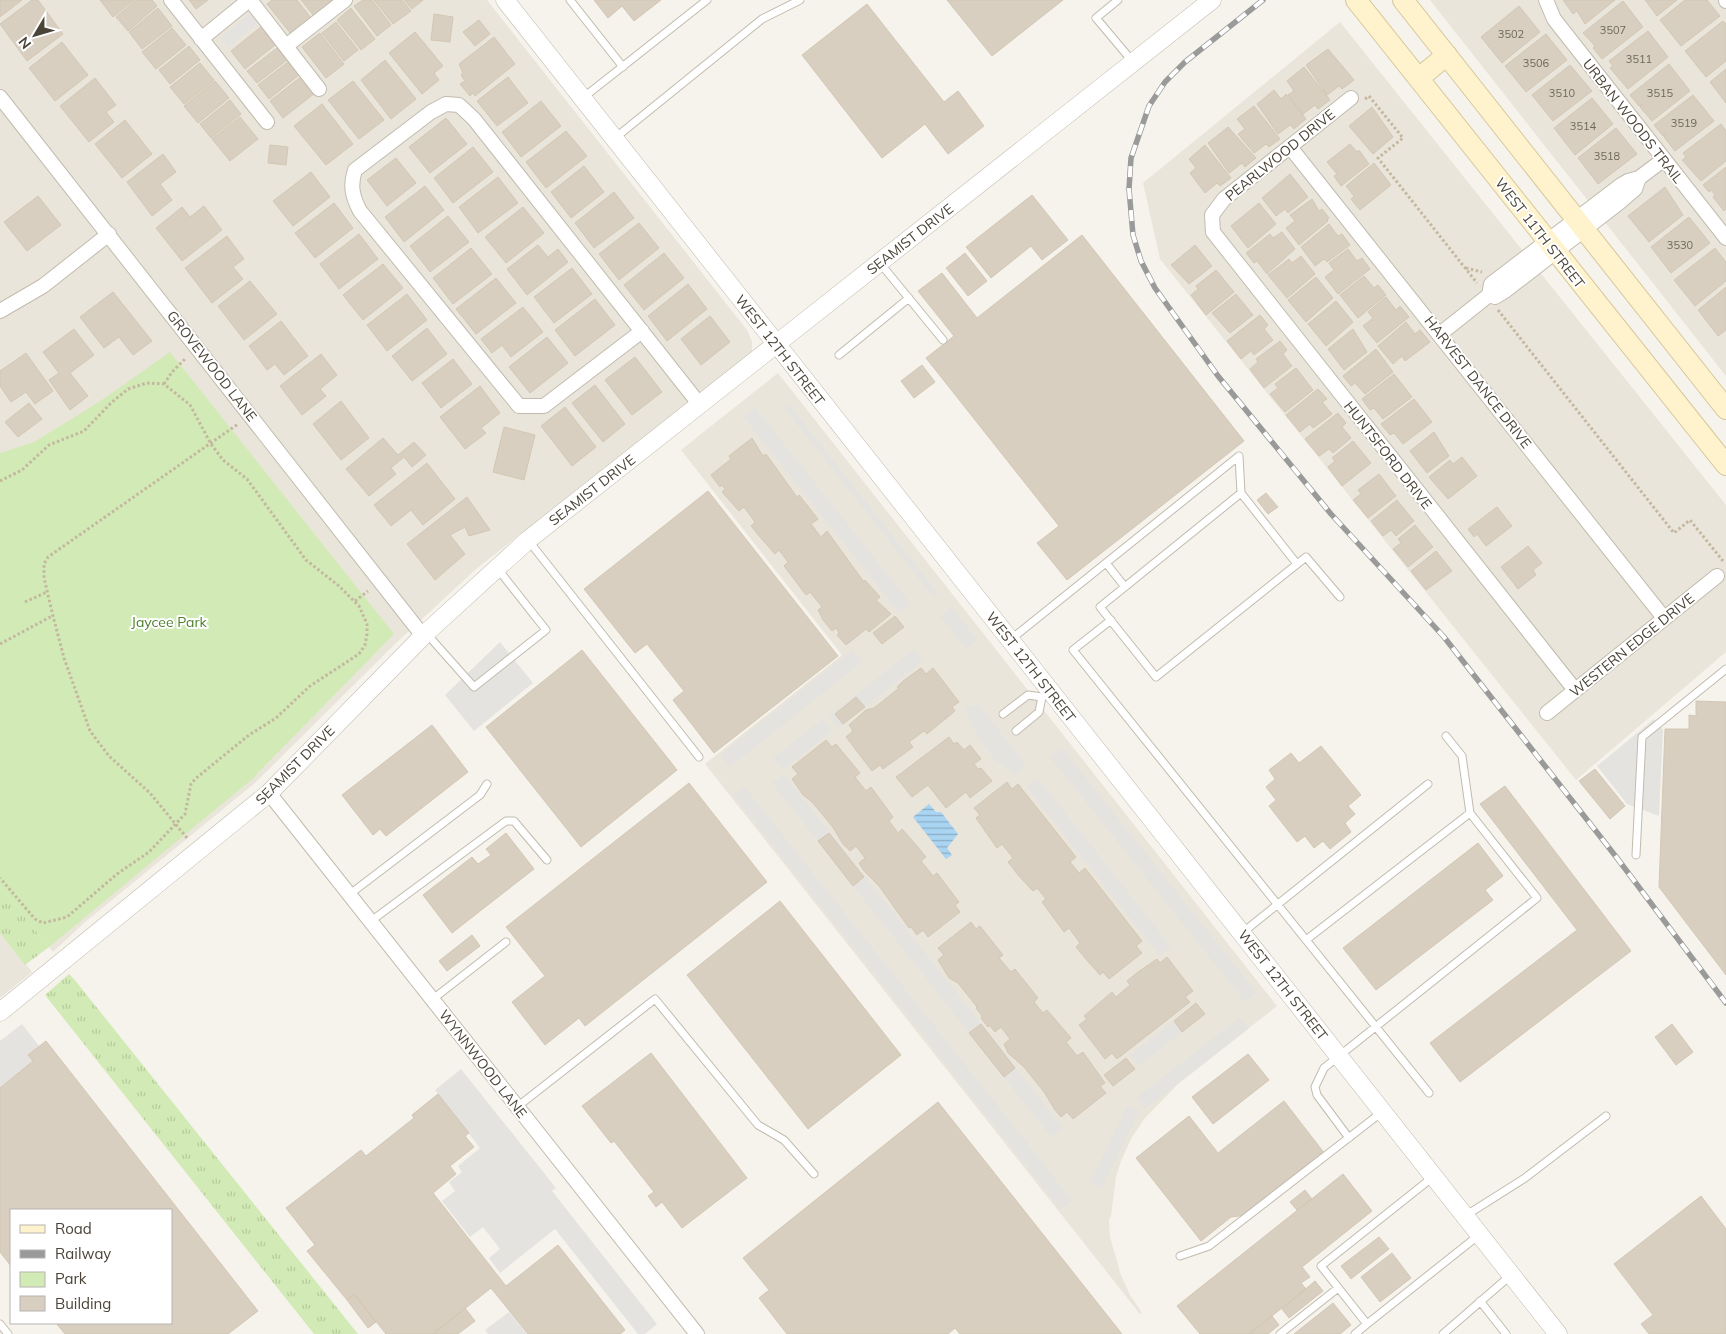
<svg xmlns="http://www.w3.org/2000/svg" width="1726" height="1334" font-family="Mulish,sans-serif">
<style>
.residential{fill:#eae5da}
.grass{fill:url(#grass-tufts)}
.park{fill:#d2eab5}
.parking{fill:#e5e3e0}
.water{fill:url(#water-rules)}
.building{fill:#d8cfc1;stroke:#d3c7b4}
.lines{fill:none;stroke-linecap:round;stroke-linejoin:round}
.service-casing{stroke:#c2bbae;stroke-width:9}
.minor-casing{stroke:#c2bbae;stroke-width:16}
.tertiary-casing{stroke:#c2bbae;stroke-width:19}
.secondary-casing{stroke:#d6c79b;stroke-width:22}
.path{stroke:#c4b79f;stroke-width:3;stroke-dasharray:2.5 2.5;stroke-linecap:butt}
.service{stroke:#fff;stroke-width:7}
.minor{stroke:#fff;stroke-width:14}
.tertiary{stroke:#fff;stroke-width:18}
.secondary{stroke:#fff3cd;stroke-width:20}
.rail-casing{stroke:#9a9a9a;stroke-width:5.5}
.rail{stroke:#fff;stroke-width:4;stroke-dasharray:11;stroke-linecap:butt}
.labels{text-anchor:middle;dominant-baseline:central;stroke-width:4;stroke-linejoin:round;paint-order:stroke}
.number-label{font-size:11px;fill:#6e675b}
.street-label{font-size:14px;fill:#4b4439;stroke:#fff}
.park-label{font-size:14px;fill:#4a7f2a;stroke:#fff}
</style>
<defs>
<pattern id="grass-tufts" width="24" height="20" patternUnits="userSpaceOnUse" patternTransform="scale(1.25)"><rect width="24" height="20" fill="#d2eab5"/><path d="M3 7l-1-3M5 7V3M7 7l1-3M15 17l-1-3M17 17v-4M19 17l1-3" fill="none" stroke="#b6ca9c"/></pattern>
<pattern id="water-rules" width="6" height="5" patternUnits="userSpaceOnUse" patternTransform="scale(1.25)"><rect width="6" height="5" fill="#a9d4f2"/><path d="M0 2.5h6" fill="none" stroke="#8caec5"/></pattern>
</defs>
<rect width="100%" height="100%" fill="#f6f3ec"/>
<path class="residential" d="M0,0H487L747,330L752,341V351L476,569L395,644L255,783L84,923L53,952L0,886Z
M1430,0H1726V376Z
M1340,22L1726,505V652L1576,780L1160,259L1143,183Z
M778,373L1277,1006L1177,1085L1145,1118L1132,1137L1121,1161L1116,1177L1111,1216L1109,1220L1110,1237L1121,1275L1130,1295L1142,1313L1140,1314L705,764L842,655L681,450Z
M0,931L32,972L0,998Z"/>
<path class="grass" d="M0,886L49,947L25,965L0,933Z
M69,974L74,979L358,1334H314L45,995Z"/>
<path class="park" d="M170,352L394,634L251,780L49,947L0,886V453L34,442L99,402Z"/>
<path class="parking" d="M251,12L259,22L228,48L220,38Z
M789,404L938,593L933,597L784,408Z
M755,407L911,604L899,613L743,417Z
M951,607L978,640L966,649L940,616Z
M500,642L533,683L474,731L445,695Z
M914,649L923,661L838,728L828,717Z
M852,650L862,662L730,767L720,755Z
M978,704L1025,763L1016,776L994,759L977,736L965,707Z
M823,719L832,731L783,770L773,758Z
M1654,719L1663,730L1659,816L1627,804L1597,766Z
M1062,748L1257,993L1245,1002L1050,757Z
M784,774L1063,1128L1051,1137L772,783Z
M1038,778L1171,947L1160,956L1026,787Z
M744,786L1073,1201L1061,1210L733,795Z
M1239,1018L1248,1029L1145,1109L1136,1098Z
M1174,1021L1182,1032L1139,1066L1130,1055Z
M22,1024L39,1046L28,1055L33,1061L0,1088V1041Z
M461,1069L556,1188L552,1191L657,1324L645,1334H638L555,1229L500,1273L489,1258L500,1249L483,1227L470,1237L442,1201L455,1191L449,1182L462,1172L458,1166L480,1148L435,1090Z
M1127,1106L1139,1112L1102,1188L1090,1182Z
M509,1312L527,1334H488L485,1330Z"/>
<path class="water" d="M929,804L936,812H941L958,834L947,848L952,855L946,859L913,817Z"/>
<path class="building" d="M0,0H22L0,17Z
M32,0H38L63,34L27,61L0,24Z
M100,0H134L113,17Z
M136,0H152L157,6L128,31L116,17Z
M189,0H208L196,9Z
M272,0H297L311,18L291,34L267,4Z
M301,0H335L314,16Z
M363,0H372L391,25L377,36L354,6Z
M374,0H402L411,11L393,24Z
M404,0H423L412,9Z
M594,0H661L634,21L622,6L608,18Z
M947,0H1063L992,56Z
M1563,0H1615L1585,24L1577,11L1573,14Z
M1645,0H1677L1657,16Z
M1685,0H1707L1720,16L1681,46L1660,20Z
M1623,1L1643,27L1602,59L1593,48L1595,46L1583,33Z
M867,4L944,102L958,91L984,126L948,154L925,124L882,158L802,55Z
M1519,6L1540,32L1502,63L1481,37Z
M158,8L172,26L142,49L129,32Z
M351,8L375,39L361,50L337,20Z
M434,14L453,17L450,42L431,40Z
M479,20L490,34L475,46L463,32Z
M1723,21L1726,24V61L1706,77L1685,51Z
M336,22L358,50L344,61L322,33Z
M261,27L275,45L245,69L231,51Z
M172,28L186,45L156,69L142,52Z
M1648,31L1668,57L1628,89L1610,68L1613,66L1609,61Z
M415,32L443,66L434,73L439,80L422,94L389,53Z
M320,33L344,64L326,78L302,47Z
M1546,34L1567,60L1526,92L1505,66Z
M494,37L515,64L475,96L473,93L470,96L460,84L465,81L461,75L463,73L459,64Z
M62,42L88,75L55,101L29,68Z
M189,46L200,60L170,84L159,70Z
M277,48L287,60L257,83L247,71Z
M1328,49L1354,80L1342,89L1339,86L1327,95L1306,65Z
M385,60L416,99L391,119L361,80Z
M288,62L299,75L269,99L258,85Z
M200,63L214,80L184,104L170,87Z
M1669,64L1690,91L1652,121L1640,107L1642,104L1639,106L1630,95Z
M1570,65L1592,91L1553,121L1532,95Z
M1304,67L1330,100L1318,109L1315,105L1303,114L1288,95L1294,91L1287,81Z
M1726,69V103L1710,82Z
M302,76L315,93L283,118L270,101Z
M508,77L528,103L497,126L477,101Z
M95,78L116,105L106,112L114,122L89,142L60,106Z
M215,81L229,98L198,123L184,106Z
M353,81L384,120L359,139L328,100Z
M1274,90L1281,99L1286,94L1306,119L1294,129L1290,125L1278,134L1257,104Z
M1693,95L1714,121L1675,151L1664,137L1666,133L1663,136L1654,125Z
M1592,98L1613,124L1575,155L1554,128Z
M230,100L241,114L211,138L200,124Z
M541,101L561,126L521,157L502,132Z
M322,104L353,144L326,165L294,126Z
M1254,106L1280,139L1269,147L1266,144L1254,153L1238,134L1245,129L1237,119Z
M1372,107L1393,137L1373,154L1349,126Z
M240,117L258,139L230,161L212,139Z
M446,118L467,144L430,173L409,147Z
M125,120L152,154L122,178L95,144Z
M1721,124L1726,131V161L1701,181L1682,160L1686,157L1683,153Z
M1228,127L1256,158L1245,167L1242,163L1229,173L1208,143Z
M1616,128L1637,154L1598,184L1578,158Z
M566,131L587,156L546,188L526,162Z
M1350,144L1357,152L1359,150L1369,164L1341,186L1334,176L1337,174L1327,162Z
M270,145L288,147L286,165L268,163Z
M1205,145L1231,178L1220,186L1217,183L1205,193L1190,173L1196,168L1189,159Z
M473,147L493,172L453,203L434,178Z
M163,154L176,172L160,184L172,200L152,216L127,182Z
M396,158L416,183L387,206L367,180Z
M1374,163L1391,185L1360,210L1351,199L1354,196L1346,186Z
M584,166L604,192L571,218L551,192Z
M1726,167V209L1724,211L1713,197L1715,195L1711,190L1709,192L1703,185Z
M311,172L330,197L293,226L273,201Z
M1290,174L1308,197L1288,213L1285,209L1276,216L1262,198Z
M498,177L518,203L478,233L459,207Z
M425,186L444,210L404,242L385,217Z
M1665,187L1683,215L1649,242L1628,216Z
M614,192L634,218L594,248L575,223Z
M1032,195L1068,240L1042,260L1031,246L991,278L966,247Z
M38,196L61,225L27,251L4,222Z
M1312,199L1319,211L1322,209L1329,218L1327,219L1328,221L1299,245L1286,228L1295,221L1290,215Z
M334,203L353,228L315,258L295,233Z
M1259,203L1276,224L1248,248L1231,226Z
M204,206L222,230L182,261L156,228L182,207L190,217Z
M523,207L544,233L506,263L485,237Z
M448,216L469,242L430,272L410,246Z
M1689,217L1710,243L1671,273L1651,247Z
M639,223L659,248L619,280L599,254Z
M1329,224L1338,236L1342,234L1350,245L1327,262L1324,259L1315,266L1301,247Z
M1282,232L1295,249L1267,274L1257,261L1254,263L1246,253L1270,234L1273,238Z
M359,234L378,259L339,289L320,264Z
M1082,235L1244,441L1067,580L1037,543L1059,526L926,358L954,336L918,291L942,273L977,318Z
M227,236L244,259L233,267L243,279L212,303L185,268Z
M538,245L548,257L558,249L568,262L527,295L507,269Z
M1195,245L1212,266L1189,284L1171,265Z
M471,248L492,274L453,304L433,278Z
M1715,248L1726,262V281L1695,306L1674,280Z
M1348,249L1357,261L1362,258L1370,269L1338,294L1325,277L1334,270L1329,263Z
M664,253L684,278L644,310L624,285Z
M965,253L987,281L968,296L946,268Z
M1301,256L1315,274L1287,298L1268,275L1289,259L1292,263Z
M383,264L403,288L363,320L343,295Z
M572,268L592,294L554,323L534,297Z
M1216,270L1234,292L1206,315L1191,295L1198,289L1196,286Z
M1364,276L1374,288L1378,285L1386,295L1358,318L1340,295Z
M1316,277L1333,298L1306,322L1288,300Z
M496,278L516,303L476,334L456,309Z
M250,281L277,314L244,340L218,306Z
M688,284L707,309L667,341L648,316Z
M1726,287V330L1718,336L1698,310Z
M113,292L152,341L133,355L119,337L104,348L80,317Z
M407,294L427,320L387,351L367,325Z
M1236,294L1253,315L1230,333L1212,313Z
M1386,297L1396,310L1400,306L1409,317L1377,343L1363,326L1373,318L1368,312Z
M595,299L615,325L575,356L555,330Z
M1336,301L1353,322L1326,346L1308,324Z
M523,307L543,332L511,357L502,345L492,353L481,339Z
M1260,315L1268,325L1264,329L1273,340L1254,355L1251,351L1241,359L1227,341Z
M710,316L730,342L701,365L681,339Z
M281,321L308,356L284,375L275,364L267,370L249,346Z
M1406,322L1415,334L1420,330L1430,342L1405,361L1402,356L1393,364L1378,346Z
M427,328L447,354L412,381L392,356Z
M74,329L94,355L70,373L88,396L70,410L49,380L59,373L43,352Z
M1353,329L1367,352L1344,370L1328,349Z
M547,337L568,363L530,393L509,367Z
M1280,341L1287,350L1283,354L1292,366L1264,388L1250,369L1258,362L1256,359Z
M1376,349L1393,372L1365,394L1355,383L1351,386L1343,376Z
M26,353L53,391L35,404L26,392L11,402L0,386V371Z
M321,354L337,375L320,389L326,396L302,415L280,386Z
M635,357L662,392L632,415L605,380Z
M453,359L472,384L441,408L422,383Z
M922,365L935,382L914,398L901,381Z
M1296,368L1313,390L1285,412L1270,394L1278,388L1275,384Z
M1394,374L1412,397L1383,419L1374,408L1370,410L1362,399Z
M595,385L625,424L603,442L572,403Z
M480,386L500,413L481,428L486,433L465,449L440,417Z
M1318,389L1327,399L1322,402L1332,414L1313,428L1310,424L1300,432L1286,415Z
M1414,399L1432,422L1403,444L1394,433L1390,435L1381,424Z
M341,401L369,438L341,460L313,424Z
M29,403L42,419L18,437L5,422Z
M565,407L596,447L572,466L541,426Z
M1338,413L1346,423L1342,427L1351,438L1333,453L1329,449L1319,456L1305,439Z
M504,427L535,435L524,480L493,472Z
M1434,432L1449,456L1427,473L1410,451Z
M383,438L398,455L414,442L426,455L412,467L404,457L391,468L396,474L369,496L346,469Z
M752,438L763,456L766,454L797,497L799,495L818,519L811,524L821,537L827,531L864,582L865,580L880,597L876,600L891,614L869,632L866,629L846,645L837,635L839,633L836,628L832,631L823,620L818,610L822,607L810,592L806,595L784,566L788,562L779,550L775,554L760,537L751,526L755,522L744,507L739,511L722,492L725,489L722,485L720,487L711,475L731,459L729,456Z
M1353,441L1371,463L1342,486L1328,467L1335,461L1332,458Z
M1462,457L1477,476L1448,499L1429,477L1450,460L1453,464Z
M427,463L455,499L423,525L411,510L391,526L374,505Z
M1379,474L1396,496L1368,518L1353,500L1361,494L1358,490Z
M708,491L838,656L714,753L673,700L684,691L647,644L635,653L584,589Z
M1266,493L1278,507L1268,514L1257,500Z
M467,497L490,530L469,536L465,527L450,535L465,554L435,580L407,544Z
M1397,500L1414,521L1396,536L1391,530L1383,536L1371,521Z
M1497,507L1512,526L1486,546L1477,534L1474,537L1468,529Z
M1415,525L1433,547L1408,567L1393,549L1401,543L1398,539Z
M1528,546L1542,563L1533,570L1536,575L1518,589L1501,567Z
M1436,551L1452,571L1426,590L1411,571Z
M895,616L904,627L882,644L873,633Z
M582,650L677,770L581,847L486,727Z
M921,668L926,674L933,668L959,702L952,707L955,711L927,734L924,731L909,742L913,747L901,756L883,769L880,765L872,771L846,737L853,731L849,725L866,710L874,708L899,688L897,687L903,681Z
M856,697L865,707L843,724L835,714Z
M1696,701L1726,702V975L1659,887L1665,729H1689V715L1696,716Z
M432,725L468,772L386,836L380,829L373,835L342,795Z
M949,737L954,744L957,742L964,750L970,745L981,759L974,764L978,769L981,768L992,781L970,798L966,792L946,808L928,785L912,797L896,777Z
M826,740L832,747L836,744L850,761L860,773L855,777L866,791L871,787L893,817L889,821L898,833L902,829L917,846L926,857L921,861L933,876L937,873L959,902L955,905L960,912L928,937L923,930L917,935L911,927L909,928L879,886L864,871L859,863L865,858L856,846L850,851L843,844L832,826L812,802L803,795L792,779L798,774L792,767Z
M1321,746L1361,795L1348,806L1355,814L1345,823L1351,832L1330,849L1323,841L1314,848L1305,836L1297,842L1269,806L1276,800L1266,787L1275,779L1269,770L1291,753L1299,763Z
M1595,769L1625,806L1610,819L1579,781Z
M1007,782L1012,789L1018,784L1076,857L1070,862L1079,873L1085,868L1142,941L1136,946L1142,953L1109,979L1103,972L1100,975L1085,958L1076,947L1080,943L1069,928L1064,932L1042,902L1046,899L1037,888L1033,891L1018,875L1008,862L1013,858L1002,844L997,848L976,818L980,815L974,808Z
M689,783L767,882L585,1026L579,1018L545,1045L512,1002L545,976L506,927Z
M1505,786L1631,951L1460,1082L1430,1043L1577,930L1480,804Z
M506,833L534,869L452,933L423,895L472,857L478,864L491,855L486,849Z
M829,833L864,877L853,886L818,841Z
M1478,843L1503,876L1485,890L1493,900L1376,990L1343,948Z
M780,901L901,1055L808,1129L687,975Z
M971,922L976,929L980,926L1003,955L999,958L1011,972L1015,969L1038,998L1034,1002L1043,1013L1047,1010L1071,1038L1066,1042L1077,1056L1083,1052L1105,1083L1100,1086L1106,1093L1073,1119L1067,1112L1061,1117L1055,1110L1044,1092L1024,1067L1008,1053L1004,1044L1010,1039L1001,1027L995,1032L989,1025L988,1027L981,1018L982,1016L976,1008L977,1007L958,983L949,978L938,960L944,955L938,948Z
M472,935L480,946L447,971L439,961Z
M1167,957L1193,991L1185,997L1190,1002L1117,1059L1112,1053L1105,1059L1079,1025L1087,1019L1084,1016L1112,992L1116,997L1130,985L1127,981L1138,972L1157,959L1160,963Z
M1196,1003L1205,1014L1182,1032L1174,1021Z
M981,1024L1015,1068L1004,1077L969,1033Z
M1672,1024L1693,1052L1676,1065L1655,1037Z
M46,1041L258,1311L228,1334H65L56,1323H171V1210H11V1266L0,1252V1088L33,1061L28,1055Z
M651,1053L747,1178L682,1228L662,1202L656,1207L648,1196L654,1192L614,1141L611,1143L582,1106Z
M1248,1054L1269,1080L1213,1124L1192,1097Z
M1126,1058L1135,1069L1113,1086L1104,1075Z
M438,1094L469,1133L465,1136L474,1147L450,1166L456,1174L433,1193L506,1286L558,1245L625,1330L620,1334H528L491,1288L433,1334H386L354,1294L347,1300L307,1251L315,1245L286,1208L361,1150L366,1156L414,1118L412,1115Z
M1284,1101L1325,1154L1247,1215L1231,1217L1201,1241L1136,1158L1189,1116L1218,1153Z
M938,1102L1122,1334H960L955,1328L948,1334H787L759,1298L769,1290L743,1258Z
M1343,1174L1372,1211L1302,1267L1310,1277L1301,1283L1306,1289L1249,1334H1200L1177,1306Z
M1305,1190L1312,1199L1297,1210L1290,1202Z
M1701,1196L1726,1229V1334H1649L1641,1324L1653,1315L1614,1264Z
M1379,1237L1389,1249L1351,1279L1341,1266Z
M1392,1253L1411,1278L1380,1302L1361,1277Z
M1315,1281L1323,1291L1289,1318L1282,1309Z
M354,1294L376,1322L368,1328L347,1300Z
M1333,1303L1351,1325L1340,1334H1294Z
M465,1308L475,1321L458,1334H433Z
M1272,1316L1279,1325L1268,1334H1249Z"/>
<g class="lines">
<defs>
<path id="service" d="M570,0L623,67
M1118,0L1096,18L1133,62
M584,97L707,0
M615,138L762,19L800,0
M880,263L943,340
M839,355L909,298
M1239,456L1241,493L1297,564
M1241,493L1100,607L1156,677L1306,557L1340,597
M528,540L699,757
M1106,563L1125,587
M1111,620L1073,650L1429,1093
M426,633L474,687L546,630L497,568
M1010,640L1239,456
M1003,714L1028,695L1042,697
M1016,731L1039,712L1042,697L1050,691
M1636,855L1642,737L1726,669
M350,894L480,795L487,784
M371,921L506,821H514L547,860
M1242,933L1428,784
M1306,940L1470,813L1462,756L1446,736
M433,999L506,942
M517,1107L655,999L758,1125L784,1140L814,1174
M1349,1138L1317,1095L1315,1087L1324,1068L1537,898L1470,813
M1433,1177L1321,1266L1367,1324L1479,1235
M1465,1216L1525,1178L1606,1116
M1180,1256L1209,1246L1382,1112
M1480,1301L1506,1334
M0,1324L8,1334
M1280,1334L1338,1288
M1355,1334L1367,1324
M1443,1334L1511,1275"/>
<path id="minor" d="M171,0L267,122
M250,0L319,89
M1546,0L1554,19L1726,238
M1726,0V1
M201,39L249,0
M286,46L345,0
M0,97L423,636
M1351,98L1224,199L1212,215L1213,232L1575,690
M1290,147L1664,618
M1639,178L1635,189L1620,202L1505,291L1495,297L1489,295L1491,284L1621,185L1628,181L1639,178L1663,160
M0,311L43,286L109,234
M642,331L544,406H519L360,211C352,196 350,185 355,170L431,112L446,104L459,105L474,119L700,405
M1440,334L1489,295
M1547,713L1717,576
M269,793L697,1334"/>
<path id="tertiary" d="M505,0L1558,1334
M0,1012L269,793L426,633L528,540L1212,0"/>
<path id="secondary" d="M1356,0L1726,465
M1403,0L1726,409
M1419,78L1447,55"/>
</defs>
<use href="#service" class="service-casing"/>
<use href="#minor" class="minor-casing"/>
<use href="#tertiary" class="tertiary-casing"/>
<use href="#secondary" class="secondary-casing"/>
<path class="path" d="M1365,99L1369,96L1403,138L1378,158L1477,283
M1466,268L1482,272
M1498,310L1674,533L1690,520L1723,561
M164,384L172,372L186,358
M0,481L22,470L49,445L84,431L112,402L128,389L147,383L164,384L190,405L211,444L223,460L247,479L306,560L339,586L359,606L367,624V634L365,645L359,654L310,686L276,718L249,735L195,779L191,784L185,814L149,852L117,874L67,917L43,923L35,919L0,878
M355,601L368,591
M25,602L47,592
M0,644L52,616
M187,838L150,793L109,756L90,731L64,658L53,616L44,578V564L48,557L238,424"/>
<use href="#service" class="service"/>
<use href="#minor" class="minor"/>
<use href="#tertiary" class="tertiary"/>
<use href="#secondary" class="secondary"/>
<defs>
<path id="rail" d="M1263,0L1185,62L1165,82L1149,106L1131,158L1129,189L1133,235L1141,261L1155,288L1218,376L1331,514L1444,637L1617,858L1726,1003"/>
</defs>
<use href="#rail" class="rail-casing"/>
<use href="#rail" class="rail"/>
</g>
<g class="labels">
<g class="number-label">
<text x="1613" y="30">3507</text>
<text x="1511" y="34">3502</text>
<text x="1639" y="59">3511</text>
<text x="1536" y="63">3506</text>
<text x="1562" y="93">3510</text>
<text x="1660" y="93">3515</text>
<text x="1684" y="123">3519</text>
<text x="1583" y="126">3514</text>
<text x="1607" y="156">3518</text>
<text x="1680" y="245">3530</text>
</g>
<g class="street-label">
<text transform="translate(1633 121) rotate(52)">URBAN WOODS TRAIL</text>
<text transform="translate(1280 155) rotate(-39)">PEARLWOOD DRIVE</text>
<text transform="translate(1540 233) rotate(52)">WEST 11TH STREET</text>
<text transform="translate(910 239) rotate(-38)">SEAMIST DRIVE</text>
<text transform="translate(780 350) rotate(52)">WEST 12TH STREET</text>
<text transform="translate(212 366) rotate(52)">GROVEWOOD LANE</text>
<text transform="translate(1478 382) rotate(52)">HARVEST DANCE DRIVE</text>
<text transform="translate(1388 455) rotate(52)">HUNTSFORD DRIVE</text>
<text transform="translate(592 490) rotate(-38)">SEAMIST DRIVE</text>
<text transform="translate(1632 645) rotate(-39)">WESTERN EDGE DRIVE</text>
<text transform="translate(1031 667) rotate(52)">WEST 12TH STREET</text>
<text transform="translate(295 765) rotate(-45)">SEAMIST DRIVE</text>
<text transform="translate(1283 985) rotate(52)">WEST 12TH STREET</text>
<text transform="translate(483 1064) rotate(52)">WYNNWOOD LANE</text>
</g>
<g class="park-label">
<text x="169" y="622">Jaycee Park</text>
</g>
</g>
<rect x="10" y="1209" width="162" height="115" fill="#ffffff" stroke="#b7b4b0"/>
<rect x="20" y="1225" width="25" height="8" fill="#fff3cd" stroke="#b7b4b0"/>
<text x="55" y="1234" font-size="15" fill="#4b4439">Road</text>
<rect x="20" y="1250" width="25" height="8" fill="#9a9a9a" stroke="#b7b4b0"/>
<text x="55" y="1259" font-size="15" fill="#4b4439">Railway</text>
<rect x="20" y="1272" width="25" height="15" fill="#d2eab5" stroke="#b7b4b0"/>
<text x="55" y="1284" font-size="15" fill="#4b4439">Park</text>
<rect x="20" y="1296" width="25" height="15" fill="#d8cfc1" stroke="#b7b4b0"/>
<text x="55" y="1309" font-size="15" fill="#4b4439">Building</text>
<g transform="translate(35 35) rotate(232)" stroke="#ffffff" stroke-width="4" paint-order="stroke">
<path d="M0-4L9 19L0 12L-9 19Z" fill="#4b4439"/>
<text y="-8" font-size="14" font-weight="bold" text-anchor="middle" fill="#4b4439">N</text>
</g>
</svg>
